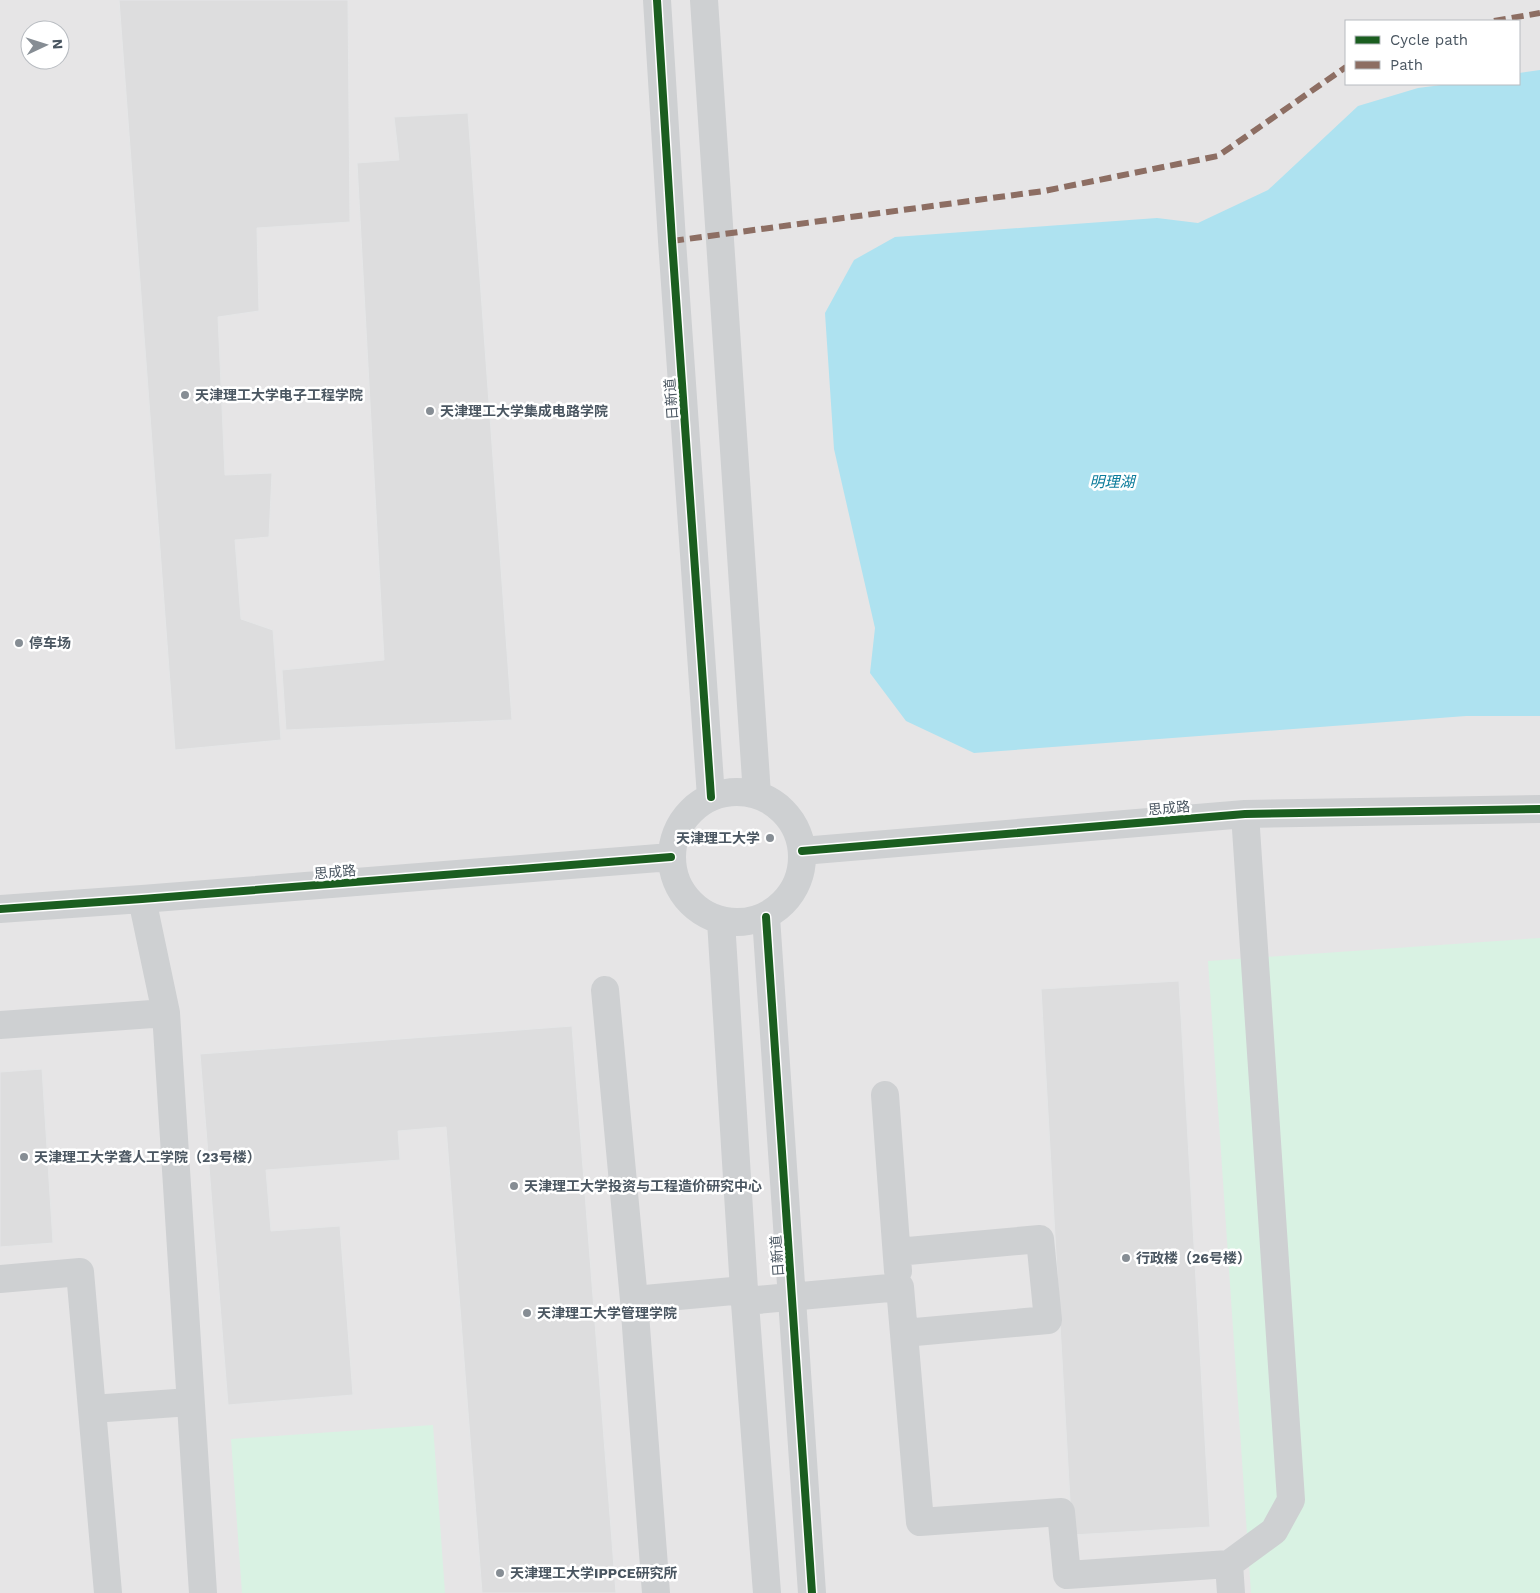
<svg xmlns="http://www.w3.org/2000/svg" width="1540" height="1593" font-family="'Work Sans','Noto Sans SC',sans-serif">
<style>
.education{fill:#e6e5e6;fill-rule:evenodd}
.green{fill:#d9f2e3}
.water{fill:#aee2f0}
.building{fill:#ddddde;stroke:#e5e6e7}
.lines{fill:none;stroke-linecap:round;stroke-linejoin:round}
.minor{stroke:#ced0d2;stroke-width:28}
.quiet{stroke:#8d6e63;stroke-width:6;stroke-dasharray:12 6;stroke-linecap:butt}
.cycleway-casing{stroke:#fff;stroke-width:11}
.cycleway{stroke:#1b5e20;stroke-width:8}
.poi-dot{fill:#868d94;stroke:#fff;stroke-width:2}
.labels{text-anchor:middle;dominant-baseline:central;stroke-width:5;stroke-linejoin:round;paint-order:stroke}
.poi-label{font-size:14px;font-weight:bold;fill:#4a5661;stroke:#fff;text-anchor:start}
.street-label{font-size:14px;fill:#4a5661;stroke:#fff}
.water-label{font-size:15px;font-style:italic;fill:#0c7c9b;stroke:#fff}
</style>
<rect width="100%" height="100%" fill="#f4f4f4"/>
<path class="education" d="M0,0H1540V1593H0ZM1346,21H1519V84H1346ZM30,30H60V60H30Z"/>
<path class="green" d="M1540,938V1593H1251L1208,961Z
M433,1425L445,1593H242L231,1439Z"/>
<path class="water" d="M1540,70V716H1466L974,753L906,721L870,673L875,628L834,449L825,313L854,260L895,237L1157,218L1198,223L1268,190L1358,106L1418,88L1449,84H1519V73Z"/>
<path class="building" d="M119,0H348L350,222L257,228L259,311L218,317L225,475L272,473L269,537L235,540L241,619L273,630L281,740L175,750Z
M468,113L512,720L286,730L282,670L384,660L357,163L399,160L394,117Z
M1179,981L1210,1527L1072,1535L1041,989Z
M572,1026L616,1593H482L446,1127L398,1131L400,1160L266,1170L271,1231L340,1226L353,1395L228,1405L200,1054Z
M42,1069L53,1243L0,1247V1072Z"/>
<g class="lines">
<path class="minor" d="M657,0L672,241L711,797
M704,0L757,795
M672 857a65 65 0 1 1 130 0a65 65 0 1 1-130 0Z
M802,851L1245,814L1540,809
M142,899L166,1013L203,1593
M0,909L142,899L671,857
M766,917L812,1593
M721,921L744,1290L767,1593
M605,990L634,1300L744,1290
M0,1025L166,1013
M885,1095L898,1271
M897,1252L1040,1239L1048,1320L904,1333
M0,1279L80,1272L108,1593
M634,1300L656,1593
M746,1301L900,1287L920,1522L1061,1512L1067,1575L1229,1564L1274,1531L1291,1500L1245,814
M92,1409L190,1402
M1229,1564L1231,1593"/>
<path class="quiet" d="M1494,21L1540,13
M672,241L1044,191L1218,156L1346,67"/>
<defs>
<path id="cycleway" d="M657,0L672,241L711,797
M802,851L1245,814L1540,809
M0,909L142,899L671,857
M766,917L812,1593"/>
</defs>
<use href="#cycleway" class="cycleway-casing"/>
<use href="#cycleway" class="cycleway"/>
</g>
<g class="poi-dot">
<circle cx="185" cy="395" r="5"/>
<circle cx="430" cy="411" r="5"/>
<circle cx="19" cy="643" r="5"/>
<circle cx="770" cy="838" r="5"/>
<circle cx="24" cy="1157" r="5"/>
<circle cx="514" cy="1186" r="5"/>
<circle cx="1126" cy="1258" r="5"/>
<circle cx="527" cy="1313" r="5"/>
<circle cx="500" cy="1573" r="5"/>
</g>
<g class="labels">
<g class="poi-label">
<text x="195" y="395">天津理工大学电子工程学院</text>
<text x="440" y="411">天津理工大学集成电路学院</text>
<text x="29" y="643">停车场</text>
<text x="760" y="838" text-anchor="end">天津理工大学</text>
<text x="34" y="1157">天津理工大学聋人工学院（23号楼）</text>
<text x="524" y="1186">天津理工大学投资与工程造价研究中心</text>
<text x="1136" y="1258">行政楼（26号楼）</text>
<text x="537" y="1313">天津理工大学管理学院</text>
<text x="510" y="1573">天津理工大学IPPCE研究所</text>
</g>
<g class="street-label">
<text transform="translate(671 399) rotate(-94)">日新道</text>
<text transform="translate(1169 808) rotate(-5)">思成路</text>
<text transform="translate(335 872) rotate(-5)">思成路</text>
<text transform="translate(777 1256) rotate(-94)">日新道</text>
</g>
<g class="water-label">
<text x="1112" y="482">明理湖</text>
</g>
</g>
<rect x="1345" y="20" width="175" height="65" fill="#ffffff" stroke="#b7bbc0"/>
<rect x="1355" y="36" width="25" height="8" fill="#1b5e20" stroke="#b7bbc0"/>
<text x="1390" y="45" font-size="15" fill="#4a5661">Cycle path</text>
<rect x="1355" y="61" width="25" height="8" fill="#8d6e63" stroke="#b7bbc0"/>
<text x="1390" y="70" font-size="15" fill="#4a5661">Path</text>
<g transform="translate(45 45) rotate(86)"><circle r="24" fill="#ffffff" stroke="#b7bbc0"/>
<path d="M0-4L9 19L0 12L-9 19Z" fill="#868d94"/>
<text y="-8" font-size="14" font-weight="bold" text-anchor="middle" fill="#4a5661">N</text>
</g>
</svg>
